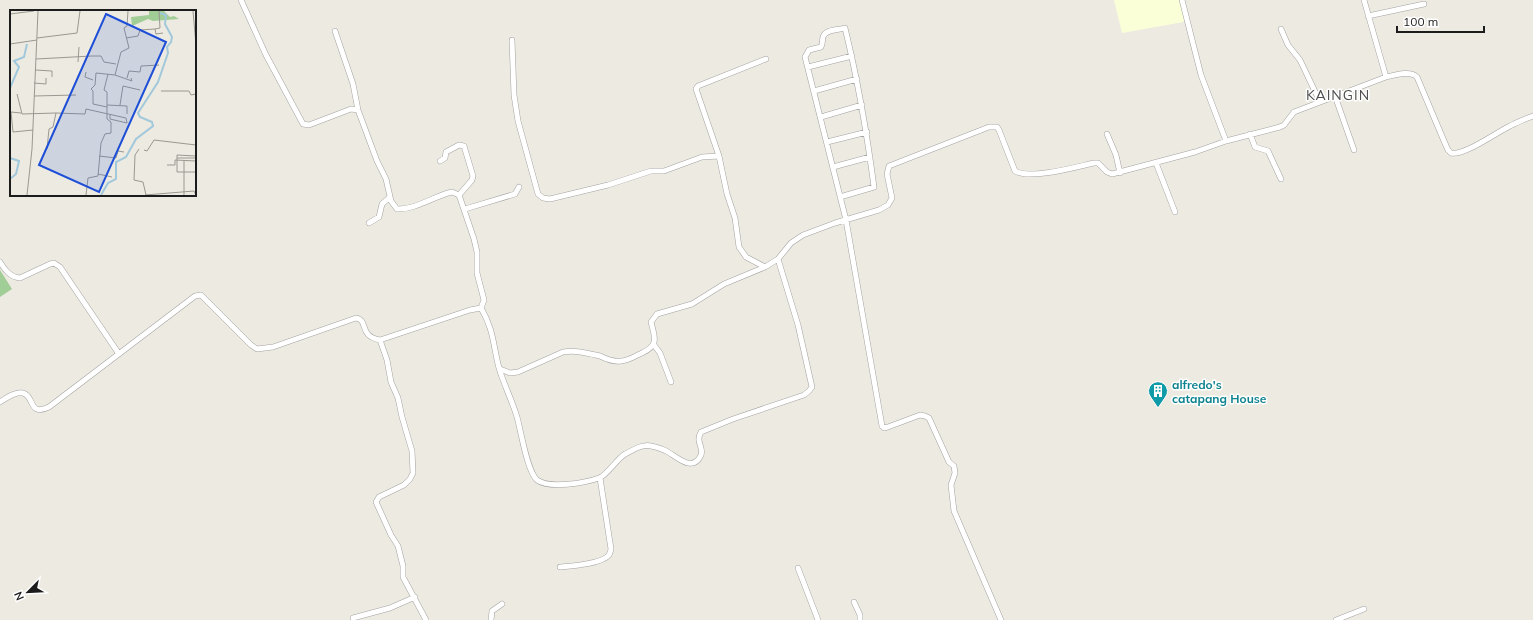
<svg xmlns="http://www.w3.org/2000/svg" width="1533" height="620" font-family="Mulish,sans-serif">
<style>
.education{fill:#fbffd8}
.forest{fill:#a1cd96}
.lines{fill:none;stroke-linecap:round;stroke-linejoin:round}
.minor-casing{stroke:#a3a3a3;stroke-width:6}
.minor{stroke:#fff;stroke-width:5}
.labels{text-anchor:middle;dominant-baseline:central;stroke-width:3;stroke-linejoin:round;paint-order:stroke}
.culture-label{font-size:12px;font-weight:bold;fill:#0d838f;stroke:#fff;text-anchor:start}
.quarter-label{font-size:14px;letter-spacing:1px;fill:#4f4f4f;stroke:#fff}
.inset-river{fill:none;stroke:#a1c9db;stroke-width:2}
.inset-road{fill:none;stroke:#999892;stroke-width:1}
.view{fill:#1d4ed8;fill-opacity:0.15;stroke:#1d4ed8;stroke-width:2}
.inset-edge{fill:none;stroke:#1c1c1c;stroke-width:2}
</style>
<rect width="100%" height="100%" fill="#edeae1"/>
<path class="education" d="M1114,0H1183L1189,21L1122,33Z"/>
<path class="forest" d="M0,270L12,289L0,297Z"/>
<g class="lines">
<defs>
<path id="minor" d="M241,0L266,55L303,124L309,125L351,109L358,110L377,161L386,179L391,201L397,209C415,210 434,196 452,192L459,195L474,239L477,252V273L484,300L481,308
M1182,0L1201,75L1226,141
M1364,0L1386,77
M1368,16L1424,4
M1281,29L1288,45L1300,60L1320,102
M335,31L353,84L358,110
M512,40L514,95L518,121L538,194L543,198L550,199L608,185L651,171H664L702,157L719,156
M808,67L852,56
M814,91L857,79
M1335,96L1354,150
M821,117L862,105
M1107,134L1116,155L1120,173
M1250,134L1255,147L1268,151L1281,179
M827,142L867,132
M440,161L445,158L446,152L459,145L464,146L473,176L472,180L459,195
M1156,163L1175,212
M833,167L870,157
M840,197L874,187C867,134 858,81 845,28C839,30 825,29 823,37C822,41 823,43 821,47L809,50L805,57L846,220L882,426L884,428L888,427L920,415L925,416L929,418L949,462L954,466L955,473L951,485L954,511L1001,620
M465,209L515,194L519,187
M369,223L379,217L382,204L390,197
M0,262C5,270 10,277 20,278L50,264L54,263L60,267L119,354
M765,267L746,257L739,247L735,218L727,194L719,156L696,89L698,86L766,59
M380,340L387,360L391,382L398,398L402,417L412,451L413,473L410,479L404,485L379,497L376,502L391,535L398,546L403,566V577L426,620
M654,345L660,353L671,382
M500,369L510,373L518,372L563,352C576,350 587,353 600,356C606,359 614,362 621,361C628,361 635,356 642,353C659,345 655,338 651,322L657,314L692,304L724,284L765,267L778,259L791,243L803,235L835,223L879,210L888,205L892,198L887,174L889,166L989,127H997L999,130L1015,171C1030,180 1076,167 1094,163H1098L1107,172L1112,174L1195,152L1226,141L1280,127L1284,125L1294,112L1386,77C1395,75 1410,70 1417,77L1444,141L1448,150L1451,153C1464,156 1497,132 1510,126C1517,122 1525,119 1533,116
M0,402C6,398 16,391 23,393C35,396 28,417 49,407L195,296L201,295L251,345L257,349L273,347L356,318C369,320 358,336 380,340L470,310L481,308C494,330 493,345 499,368C504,385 512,400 517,417C521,431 527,471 537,480C549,489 585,483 599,478C606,476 616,460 625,454C633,450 642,444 651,446C656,447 663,449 668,452C677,457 693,473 701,455C704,447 695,442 701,432L733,419L804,395L809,391L812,387L798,325L778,259
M560,567C571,566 602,564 609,555C609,555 611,550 611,549L600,478
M798,568L818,620
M854,602L860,615V620
M353,618L390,608L415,597
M491,620L492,611L502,604
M1336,620L1364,609"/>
</defs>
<use href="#minor" class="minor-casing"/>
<use href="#minor" class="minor"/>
</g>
<defs>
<symbol id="building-pin" viewBox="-11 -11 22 30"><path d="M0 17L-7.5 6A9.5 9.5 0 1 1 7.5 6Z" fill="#0f9aa8" stroke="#fff"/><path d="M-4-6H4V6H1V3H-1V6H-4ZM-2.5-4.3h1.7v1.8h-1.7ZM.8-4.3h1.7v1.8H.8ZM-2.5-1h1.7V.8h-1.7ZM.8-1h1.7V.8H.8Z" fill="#fff"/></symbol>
</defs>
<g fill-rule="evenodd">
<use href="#building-pin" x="1147" y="380" width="22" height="30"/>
</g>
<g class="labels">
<g class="culture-label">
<text x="1172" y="384">alfredo's<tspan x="1172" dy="14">catapang House</tspan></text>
</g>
<g class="quarter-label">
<text x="1338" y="95">KAINGIN</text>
</g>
</g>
<g transform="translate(10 10)">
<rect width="186" height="186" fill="#edeae1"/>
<path d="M139,1H154L160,7L164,6L169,9L143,11L138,9L122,16L121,7L139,5Z" fill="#a1cd96"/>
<path class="inset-river" d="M0,78L9,57L4,51L14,47L17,34M0,148L9,151L6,164L0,169M91,185L98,173L106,169V152L116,147L126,129L143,116L142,112L130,107L128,103L148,72L158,43L157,37L161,32L162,27L155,14L156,5L150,3"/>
<path class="inset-road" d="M183,1L186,35M0,4L24,1M145,19L150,18L149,1M27,28L67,23L70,1M116,28L128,26L130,20L145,19L146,24L153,23M0,34L27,30M26,49L82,46H91L94,52L106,54M68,52L69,37M25,60L42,61V67M76,62L75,67L83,70M105,65L122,71L121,68M117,68L119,61L130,62L131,56L149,55M24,73L36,74V68M151,81H179L181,85L186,84M7,84L12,104L46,103L43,117L39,119L37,139M24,86L66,85M97,95L117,96V104M110,95L113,76L130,80M97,97L83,94V81L81,79L85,75L86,63L105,65L111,42L119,38L114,18L117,16L118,1M11,103L1,102L3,122L23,120M46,103L75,104L76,99L116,108L117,113L100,109V105M129,139L125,145L124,170L133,172L136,185M134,140L137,141L144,130L186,135M89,146L106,148L108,141L114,142M186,146L167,145V162H186M167,148H186M174,151V185M157,155H165V150L186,151M88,164L102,167M17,185L22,139L28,1M76,185L78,168L88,166L91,133L95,124L101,123V112L97,109V82L94,80L98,64M135,185L184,181L186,185"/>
<path class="view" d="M96,4L156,32L89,182L29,155Z"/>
<rect width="186" height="186" class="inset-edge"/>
</g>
<g transform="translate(28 592) rotate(246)" stroke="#ffffff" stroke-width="3" paint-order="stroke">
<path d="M0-3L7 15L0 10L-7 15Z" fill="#1c1c1c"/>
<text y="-6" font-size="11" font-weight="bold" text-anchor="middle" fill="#1c1c1c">N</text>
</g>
<path d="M1397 26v6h87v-6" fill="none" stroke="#1c1c1c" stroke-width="2"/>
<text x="1403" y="26" font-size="12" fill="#1c1c1c" stroke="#ffffff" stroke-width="3" paint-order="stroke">100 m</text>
</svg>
